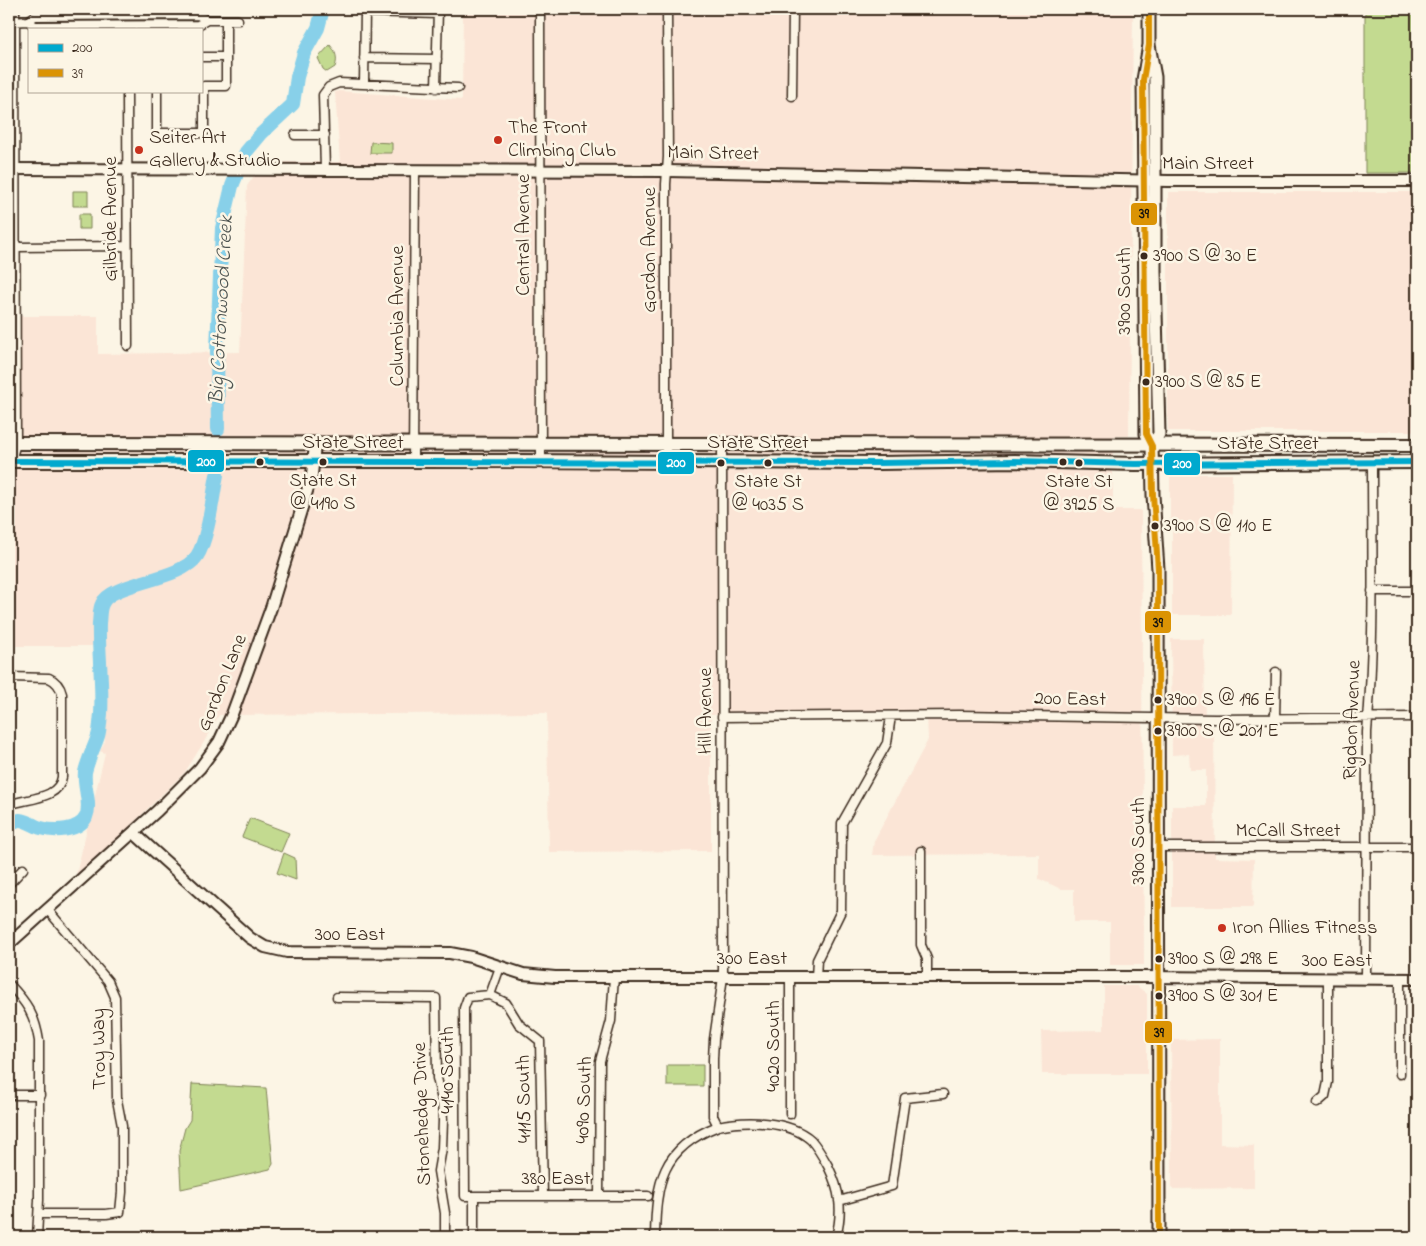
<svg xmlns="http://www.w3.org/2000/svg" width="1426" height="1246" font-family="'Indie Flower',sans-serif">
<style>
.built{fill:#fbe5d6}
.green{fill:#c3da90;stroke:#7f8257}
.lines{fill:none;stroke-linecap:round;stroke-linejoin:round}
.river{stroke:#88d0e9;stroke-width:14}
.minor-casing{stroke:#3b2a1e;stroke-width:11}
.tertiary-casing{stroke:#3b2a1e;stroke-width:14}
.secondary-casing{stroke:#3b2a1e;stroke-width:15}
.primary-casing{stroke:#3b2a1e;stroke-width:16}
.minor{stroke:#fcf5e5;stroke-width:8}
.tertiary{stroke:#fcf5e5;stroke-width:10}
.secondary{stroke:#fcf5e5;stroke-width:11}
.primary{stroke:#fcf5e5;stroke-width:12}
.bus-1-casing{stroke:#fcf5e5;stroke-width:10}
.bus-2-casing{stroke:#fcf5e5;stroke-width:10}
.bus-1{stroke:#00a9ce;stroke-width:6}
.bus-2{stroke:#db9304;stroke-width:6}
.poi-dot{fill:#c8321e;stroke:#fcf5e5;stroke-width:2}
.bus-dot{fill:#3b2a1e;stroke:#fcf5e5;stroke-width:2}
.labels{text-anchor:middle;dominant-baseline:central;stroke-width:5;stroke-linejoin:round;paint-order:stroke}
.bus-label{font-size:19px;fill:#3b2a1e;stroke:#fcf5e5;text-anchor:start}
.poi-label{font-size:20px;fill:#3b2a1e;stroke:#fcf5e5;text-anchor:start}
.street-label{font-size:20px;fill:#3b2a1e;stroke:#fcf5e5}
.water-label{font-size:21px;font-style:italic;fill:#4e5451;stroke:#fcf5e5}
.line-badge{stroke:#fcf5e5;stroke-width:2}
.badge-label{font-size:14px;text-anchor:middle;font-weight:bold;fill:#fff}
.pale-badge-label{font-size:14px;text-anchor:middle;font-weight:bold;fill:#111}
</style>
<rect width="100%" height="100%" fill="#fcf5e5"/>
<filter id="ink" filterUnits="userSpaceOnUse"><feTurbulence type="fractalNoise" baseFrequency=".02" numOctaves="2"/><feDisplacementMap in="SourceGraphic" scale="10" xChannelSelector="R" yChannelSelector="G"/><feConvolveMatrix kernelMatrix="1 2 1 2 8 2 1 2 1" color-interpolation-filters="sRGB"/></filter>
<g filter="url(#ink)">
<path class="built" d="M463,9H1133L1129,436H1113V510H1141L1144,965H1110V922H1074V889H1061L1039,879V854L872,855L874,841L928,740L927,713L711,715V851L549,852L547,713L219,715L204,742L185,772L123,833L76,875L105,753L100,751L105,741L96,646H9V316H98V354L240,352L247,186L264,162H340L335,92L339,91L462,100Z
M1168,192H1417V431H1168Z
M1170,474H1232L1231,615H1172V526L1170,517Z
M1171,639H1204L1205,727H1214L1215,858L1254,859L1253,907H1172V806H1206V770H1190L1189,754L1172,755Z
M1104,986H1137L1147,994V1074H1042L1041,1031L1104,1030Z
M1220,1039V1144L1254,1145V1188L1172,1189L1171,1040Z"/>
<path class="green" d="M1365,9H1417V173H1365Z
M330,45C336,52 338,58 335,67L327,72L323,69L318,58Z
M371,142L392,143V153H370Z
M73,191H88V206H73Z
M79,214H90V229H79Z
M250,818L289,833L281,852L242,837Z
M284,853L295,858L296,880L277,873Z
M667,1065H703V1086H667Z
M192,1084L266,1088L273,1164L270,1169L181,1189L179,1151L185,1128L190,1120Z"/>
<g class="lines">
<path class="river" d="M218,429L217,349L222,228L232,186L246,152L261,134L293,104L297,77L304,53L318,28L323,9
M9,827C18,812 30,825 41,828C55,832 79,831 86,817C92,803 83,787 85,772C88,759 94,748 98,736C100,730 100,721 101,714C103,684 98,653 99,623C100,617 99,610 102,604C110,582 181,581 197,556C208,540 213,495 217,475"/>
<defs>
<path id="minor" d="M540,9L541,461
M365,12L438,14
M28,21L35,26L198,25L207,20
M9,22L28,21L35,16L198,15L207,20H238
M201,57H226
M364,58L437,59
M364,84L365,9
M436,88L438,9
M127,91L128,346
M157,91V133H204V86H226V20
M792,96L793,9
M295,135H325
M325,170L323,95L329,87L339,83L458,88
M16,247L127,246
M11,461L16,443L15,9
M413,461L415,171
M666,462V184L668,157L667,9
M1372,591H1417
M9,677L49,678C56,681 60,686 62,694V777C59,800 26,798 9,805
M722,717L959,715L1215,719L1417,717
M1275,718L1276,672
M1158,847H1417
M921,851V945L927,959V977
M9,884L23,869
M500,967L490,995L506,1003L519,1024L540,1041L543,1196
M816,977L817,960L841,911L842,823L887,743L891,716
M1366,978L1367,732C1375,642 1372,552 1372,462
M1400,979V1074
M9,984C27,1003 35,1015 39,1041V1200L37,1237
M490,995L468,997L464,1008L465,1196H648
M337,997L436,998L437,1078L442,1100L443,1121L442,1148L438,1171L445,1213V1237
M9,1095H40
M1317,1103L1325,1096L1328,1082V978
M790,1114V977
M718,1126C744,1120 789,1120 811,1140C818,1148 823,1157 828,1166C840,1190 843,1211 836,1237
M474,1196V1237
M599,1196L600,1061L611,1021L614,977
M839,1201L892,1186L905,1098L943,1094
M39,1214H106L120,1212L122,1192V1126L117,1100L115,997L108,981L47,909
M655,1237C656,1183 661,1148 718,1126L713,1116V1059L714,1039L723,977L722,445"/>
<path id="tertiary" d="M9,169L667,171L1168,181H1417
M134,833L250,938L265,947L287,952L450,953L471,957L523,974L555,977H1143L1417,979
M9,944L157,811L200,768L219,742L232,714L271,608L312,475L315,444"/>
<path id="secondary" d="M1149,9V45L1155,77V270L1159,434L1152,446
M1149,45L1143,80L1146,434L1152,446L1153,495L1158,569L1159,1237"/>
<path id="primary" d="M9,443L1417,445
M9,461H522L880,463L1015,461L1135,464L1417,462"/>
</defs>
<use href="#minor" class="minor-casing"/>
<use href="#tertiary" class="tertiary-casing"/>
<use href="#secondary" class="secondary-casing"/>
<use href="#primary" class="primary-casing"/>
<use href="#minor" class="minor"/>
<use href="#tertiary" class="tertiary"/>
<use href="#secondary" class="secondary"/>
<use href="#primary" class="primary"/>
<defs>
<path id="bus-1" d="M9,461L880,463L1015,461L1135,464L1417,462"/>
<path id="bus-2" d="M1149,9V45L1143,80L1146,434L1152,446L1153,495L1158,569L1159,1237"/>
</defs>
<use href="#bus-1" class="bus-1-casing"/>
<use href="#bus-2" class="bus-2-casing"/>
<use href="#bus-1" class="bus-1"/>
<use href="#bus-2" class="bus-2"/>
</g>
</g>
<g class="poi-dot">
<circle cx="498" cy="140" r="5"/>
<circle cx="139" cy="150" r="5"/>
<circle cx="1222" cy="928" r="5"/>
</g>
<g class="bus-dot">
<circle cx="1144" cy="256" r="4.5"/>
<circle cx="1146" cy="382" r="4.5"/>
<circle cx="260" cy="462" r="4.5"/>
<circle cx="323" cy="462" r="4.5"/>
<circle cx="1063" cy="462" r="4.5"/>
<circle cx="721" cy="463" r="4.5"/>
<circle cx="768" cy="463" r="4.5"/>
<circle cx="1079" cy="463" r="4.5"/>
<circle cx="1155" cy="526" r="4.5"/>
<circle cx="1158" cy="700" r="4.5"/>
<circle cx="1158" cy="731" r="4.5"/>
<circle cx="1159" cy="959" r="4.5"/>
<circle cx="1159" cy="996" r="4.5"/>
</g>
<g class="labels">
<g class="bus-label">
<text x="1153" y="256">3900 S @ 30 E</text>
<text x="1155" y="382">3900 S @ 85 E</text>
<text x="323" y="481" text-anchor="middle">State St<tspan x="323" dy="23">@ 4190 S</tspan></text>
<text x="768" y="482" text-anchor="middle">State St<tspan x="768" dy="23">@ 4035 S</tspan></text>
<text x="1079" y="482" text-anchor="middle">State St<tspan x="1079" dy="23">@ 3925 S</tspan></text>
<text x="1164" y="526">3900 S @ 110 E</text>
<text x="1167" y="700">3900 S @ 196 E</text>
<text x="1167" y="731">3900 S @ 201 E</text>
<text x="1168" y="959">3900 S @ 298 E</text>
<text x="1168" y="996">3900 S @ 301 E</text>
</g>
<g class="poi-label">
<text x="508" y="128">The Front<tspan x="508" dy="23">Climbing Club</tspan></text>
<text x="149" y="138">Seiter Art<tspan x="149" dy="23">Gallery &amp; Studio</tspan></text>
<text x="1232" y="928">Iron Allies Fitness</text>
</g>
<g class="street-label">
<text transform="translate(713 154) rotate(1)">Main Street</text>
<text x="1208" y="164">Main Street</text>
<text transform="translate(111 219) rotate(-90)">Gilbride Avenue</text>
<text transform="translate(524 235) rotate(-90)">Central Avenue</text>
<text transform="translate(650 250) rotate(-90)">Gordon Avenue</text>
<text transform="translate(1125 291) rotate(-90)">3900 South</text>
<text transform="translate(398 316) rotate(-90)">Columbia Avenue</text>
<text x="353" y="443">State Street</text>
<text x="758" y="443">State Street</text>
<text x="1268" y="444">State Street</text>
<text transform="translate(223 683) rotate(-68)">Gordon Lane</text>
<text transform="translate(1070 700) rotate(1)">200 East</text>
<text transform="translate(706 711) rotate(-90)">Hill Avenue</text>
<text transform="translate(1353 720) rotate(-88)">Rigdon Avenue</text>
<text x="1288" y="831">McCall Street</text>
<text transform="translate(1139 841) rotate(-90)">3900 South</text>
<text x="350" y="935">300 East</text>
<text x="752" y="959">300 East</text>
<text x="1337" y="961">300 East</text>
<text transform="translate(774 1046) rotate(-90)">4020 South</text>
<text transform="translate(100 1049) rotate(-91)">Troy Way</text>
<text transform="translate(448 1070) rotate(-90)">4140 South</text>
<text transform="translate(525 1099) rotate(-91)">4115 South</text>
<text transform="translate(585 1100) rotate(-88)">4090 South</text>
<text transform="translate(423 1114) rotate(-92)">Stonehedge Drive</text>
<text x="556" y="1179">380 East</text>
</g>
<g class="water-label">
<text transform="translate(222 310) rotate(-87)">Big Cottonwood Creek</text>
</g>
</g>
<g class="line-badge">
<rect x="1130" y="202" width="28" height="24" rx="5" fill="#db9304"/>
<rect x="187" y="449" width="38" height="24" rx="5" fill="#00a9ce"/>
<rect x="657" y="451" width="38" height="24" rx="5" fill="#00a9ce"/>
<rect x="1163" y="452" width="38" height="24" rx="5" fill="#00a9ce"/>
<rect x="1144" y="610" width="28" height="24" rx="5" fill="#db9304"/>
<rect x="1144" y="1020" width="29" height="24" rx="5" fill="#db9304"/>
</g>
<g class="badge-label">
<text x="206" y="466">200</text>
<text x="676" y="467">200</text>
<text x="1182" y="468">200</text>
</g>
<g class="pale-badge-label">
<text x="1144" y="218">39</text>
<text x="1158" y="627">39</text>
<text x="1159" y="1037">39</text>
</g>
<rect width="1426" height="1246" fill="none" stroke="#fcf5e5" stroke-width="30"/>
<rect x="15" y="15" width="1396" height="1216" fill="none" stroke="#3b2a1e" stroke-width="2" filter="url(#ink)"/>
<rect x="28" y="28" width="175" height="65" fill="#fcf5e5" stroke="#afa495"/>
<rect x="38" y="44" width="25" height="8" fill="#00a9ce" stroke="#afa495"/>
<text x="72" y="52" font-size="15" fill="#3b2a1e">200</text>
<rect x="38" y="69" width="25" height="8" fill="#db9304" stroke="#afa495"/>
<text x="72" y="78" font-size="15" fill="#3b2a1e">39</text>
</svg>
